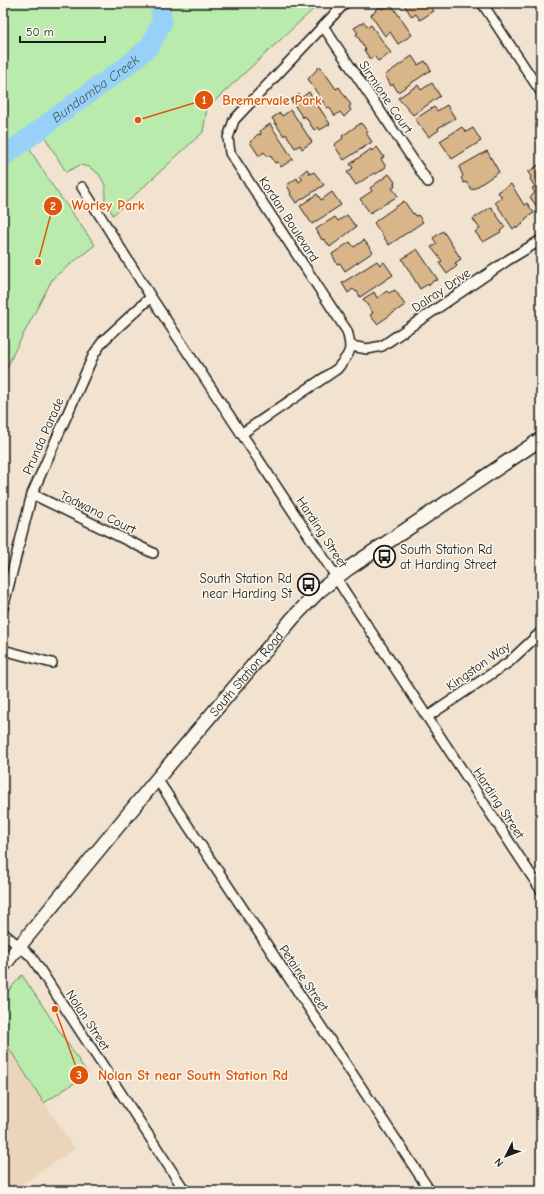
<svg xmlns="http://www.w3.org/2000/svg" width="544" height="1194" font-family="'Comic Neue',sans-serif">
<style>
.built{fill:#ead5ba}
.green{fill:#b8ebac;stroke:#6a8464}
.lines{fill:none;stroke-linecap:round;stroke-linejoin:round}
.river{stroke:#98d1f8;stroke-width:20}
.building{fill:#d9b58a;stroke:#1c1c1c}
.street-casing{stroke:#1c1c1c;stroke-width:12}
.secondary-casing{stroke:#1c1c1c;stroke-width:16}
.street{stroke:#fbf7ec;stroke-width:9}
.secondary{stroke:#fbf7ec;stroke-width:13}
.labels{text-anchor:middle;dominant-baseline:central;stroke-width:3;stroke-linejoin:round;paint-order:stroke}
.street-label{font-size:13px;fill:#1c1c1c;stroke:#fbf7ec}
.poi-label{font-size:13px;fill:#1c1c1c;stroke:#fbf7ec;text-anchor:start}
.water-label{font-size:14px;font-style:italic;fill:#475b69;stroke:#fbf7ec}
.leader{fill:none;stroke:#de560d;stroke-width:1.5}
.callout-dot{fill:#de560d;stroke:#fbf7ec;stroke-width:1.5}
.mark-label{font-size:12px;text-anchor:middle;font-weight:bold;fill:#fff}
.callout-label{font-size:14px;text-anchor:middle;font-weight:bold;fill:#de560d;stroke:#fbf7ec;stroke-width:3;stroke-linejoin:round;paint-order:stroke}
</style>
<rect width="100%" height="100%" fill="#f1e3cf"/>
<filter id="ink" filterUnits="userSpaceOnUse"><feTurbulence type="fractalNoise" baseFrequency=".025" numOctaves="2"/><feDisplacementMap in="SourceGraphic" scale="8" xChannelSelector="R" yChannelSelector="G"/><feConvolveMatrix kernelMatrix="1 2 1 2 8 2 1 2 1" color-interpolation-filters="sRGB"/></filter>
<g filter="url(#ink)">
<path class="built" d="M3,1039L75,1149L12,1191H3Z"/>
<path class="green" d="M3,3H320L207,108L203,132L113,215L105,200V185L99,174L89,167L80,165L66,172L43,134L29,148L52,185L95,245L53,278L15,350L3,377Z
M22,975L88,1074L44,1103L3,1039V997Z"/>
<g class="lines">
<path class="river" id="s1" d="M3,157L75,103L127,66L150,46L162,22L160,3"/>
</g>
<path class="building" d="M403,3H428L434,11L420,20L416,14L412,17Z
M391,4L412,35L398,44L390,32L385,36L371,15L376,11L375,10L380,6L382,9Z
M364,22L368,27L371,25L391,53L378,61L374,56L370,59L364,50H366L356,34L358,33L354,28Z
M412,56L418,65L425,61L431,70L398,92L393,84L391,86L385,75Z
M320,66L336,89L339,87L351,105L349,107L351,110L344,117L340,112L335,116L329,107L327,108L308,79Z
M432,83L440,96L413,115L398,98L418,85L421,90Z
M309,92L330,124L320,130L318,127L314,130L305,116L303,118L291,100L299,94L301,98Z
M447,105L455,118L438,128L439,130L429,137L415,119L434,107L437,111Z
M291,110L312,142L302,149L300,145L295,148L286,134L284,136L272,118L280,113L282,116Z
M361,123L368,132L366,133L372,142L344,160L334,145L343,138L342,136Z
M270,124L293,159L281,167L278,162L275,163L270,155L268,157L264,152L259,156L250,142L258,134L260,135L261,134L260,131Z
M462,127L466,132L473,128L481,141L452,159L440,141Z
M377,147L384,157L381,159L386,167L376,174L374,173L356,185L347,172L353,168L350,164L371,149L372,151Z
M487,151L499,172L472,190L466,182L464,183L461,178L463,176L459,167Z
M540,164L541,209L539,210L530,197L535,193L532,188L535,187L530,179L531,177L528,172Z
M307,169L310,174L314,172L324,185L296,203L290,194L291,193L287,185L297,178L299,182L303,179L300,175Z
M389,174L395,182L394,183L395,186L392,188L398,196L370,213L360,199L372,191L370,188Z
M511,184L524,205L527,203L534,213L525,219L526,220L522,223L523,224L517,228L516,226L513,229L495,202L502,198L498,192Z
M332,192L341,205L312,224L300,206L317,194L321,200Z
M404,201L413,214L414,213L416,216L418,215L423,222L389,245L374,223L377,220Z
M491,207L505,227L500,231L501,232L483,242L475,232L480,229L473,219Z
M347,215L356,227L330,247L324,239L322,240L316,229L335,217L338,221Z
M443,231L461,259L455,263L457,266L447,274L439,263L442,261L431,247L437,244L433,238Z
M364,240L373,252L345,271L340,263L337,264L332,254L350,242L354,247Z
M417,249L438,280L433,281L429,286L428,284L420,289L402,259Z
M377,261L380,265L384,262L393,275L360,297L357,291L356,292L353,289L348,293L342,283Z
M395,290L405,305L377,324L370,315L373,313L363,299L374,292L377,298L387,291L389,293Z"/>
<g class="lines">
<defs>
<path id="street" d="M482,3L541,92
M323,26L428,182
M82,187L151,297L331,569L345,592L541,890
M351,346L367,349L382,346L508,260L541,240
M241,434L337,369C350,353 353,352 347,331L230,153L228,138L234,120L345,3
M32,494L153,553
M3,608L32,494L94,354L103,341L151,297
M3,650L52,663
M427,717L509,662L541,632
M157,779L430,1191
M3,933L31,956L185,1191"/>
<g id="secondary">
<path id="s2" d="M3,966L157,779L293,618L319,591L349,568L541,439"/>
</g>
</defs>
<use href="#street" class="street-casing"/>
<use href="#secondary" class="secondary-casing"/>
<use href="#street" class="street"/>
<use href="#secondary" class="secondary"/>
</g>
</g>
<defs>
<symbol id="bus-ring" viewBox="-11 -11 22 22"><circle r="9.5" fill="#fbf7ec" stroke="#1c1c1c" stroke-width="1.5"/><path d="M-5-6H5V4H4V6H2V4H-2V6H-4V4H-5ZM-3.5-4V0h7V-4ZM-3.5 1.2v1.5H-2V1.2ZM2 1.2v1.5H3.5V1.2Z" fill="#1c1c1c"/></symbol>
</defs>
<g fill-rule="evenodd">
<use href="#bus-ring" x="372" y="544" width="25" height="25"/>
<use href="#bus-ring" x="296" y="572" width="25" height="25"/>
</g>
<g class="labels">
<g class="street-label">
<text transform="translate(386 97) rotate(56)">Sirmione Court</text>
<text transform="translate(289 219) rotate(57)">Kordan Boulevard</text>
<text transform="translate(441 290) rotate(-34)">Dalray Drive</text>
<text transform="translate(43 436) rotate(-66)">Prunda Parade</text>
<text transform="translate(98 512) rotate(26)">Todwana Court</text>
<text transform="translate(322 532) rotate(57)">Harding Street</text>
<text transform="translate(478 666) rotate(-35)">Kingston Way</text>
<text stroke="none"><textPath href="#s2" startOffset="380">South Station Road</textPath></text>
<text transform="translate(499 803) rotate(57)">Harding Street</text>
<text transform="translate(304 978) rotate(56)">Petaine Street</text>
<text transform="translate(88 1020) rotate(57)">Nolan Street</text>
</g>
<g class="poi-label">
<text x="400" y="549">South Station Rd<tspan x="400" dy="15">at Harding Street</tspan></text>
<text x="292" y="578" text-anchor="end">South Station Rd<tspan x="292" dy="15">near Harding St</tspan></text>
</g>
<g class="water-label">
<text stroke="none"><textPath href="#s1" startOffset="115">Bundamba Creek</textPath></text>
</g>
</g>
<path class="leader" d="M138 120L204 100M38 262L53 206M55 1009L79 1075"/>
<g class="callout-dot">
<circle cx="138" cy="120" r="4"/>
<circle cx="38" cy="262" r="4"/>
<circle cx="55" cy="1009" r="4"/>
<circle cx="204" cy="100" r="10"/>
<circle cx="53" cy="206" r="10"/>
<circle cx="79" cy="1075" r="10"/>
</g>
<g class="mark-label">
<text x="204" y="104">1</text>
<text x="53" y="210">2</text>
<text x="79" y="1079">3</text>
</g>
<g class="callout-label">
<text x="272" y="105">Bremervale Park</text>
<text x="108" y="210">Worley Park</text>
<text x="193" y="1080">Nolan St near South Station Rd</text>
</g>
<rect width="544" height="1194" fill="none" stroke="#fbf7ec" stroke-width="16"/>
<rect x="8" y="8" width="528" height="1178" fill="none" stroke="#1c1c1c" stroke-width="1.5" filter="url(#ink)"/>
<g transform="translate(506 1156) rotate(228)" stroke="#fbf7ec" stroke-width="3" paint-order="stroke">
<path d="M0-3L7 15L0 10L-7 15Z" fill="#1c1c1c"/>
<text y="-6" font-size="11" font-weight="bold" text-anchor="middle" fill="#1c1c1c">N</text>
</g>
<path d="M20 36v6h85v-6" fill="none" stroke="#1c1c1c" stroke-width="2"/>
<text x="26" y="36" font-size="12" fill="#1c1c1c" stroke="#fbf7ec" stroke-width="3" paint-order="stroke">50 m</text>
</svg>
